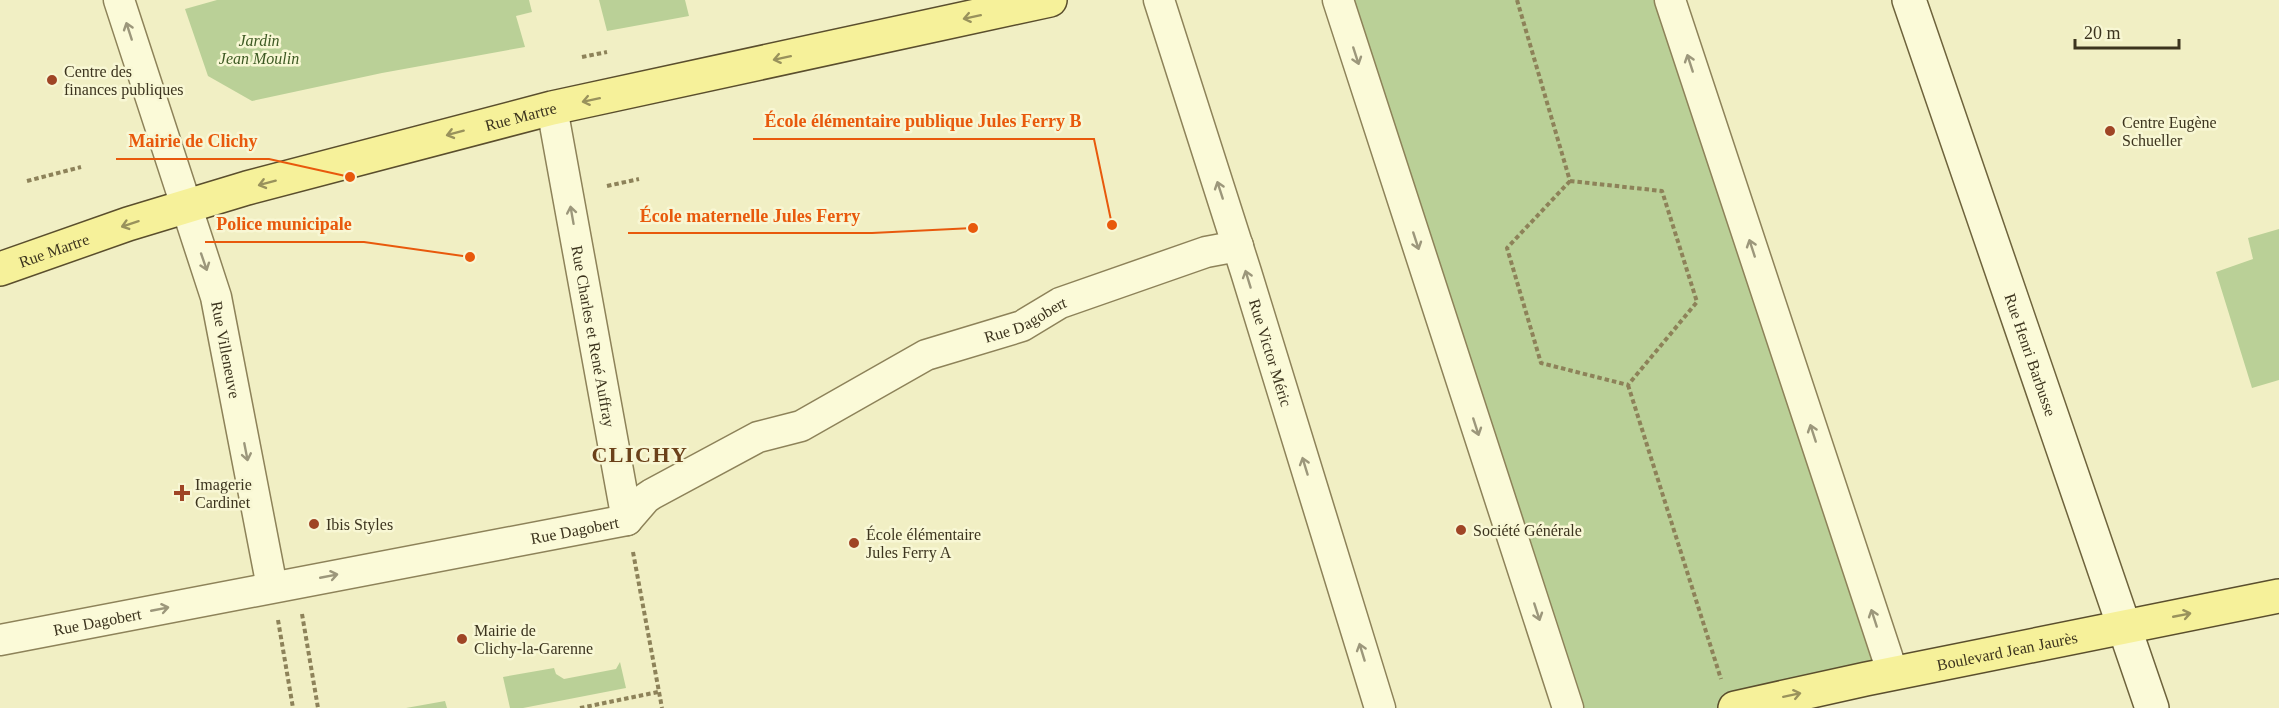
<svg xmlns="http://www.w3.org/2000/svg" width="2279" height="708" font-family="Georgia,serif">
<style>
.green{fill:#bad097}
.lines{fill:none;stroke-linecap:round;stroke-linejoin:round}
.street-casing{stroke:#8d8259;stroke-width:33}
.secondary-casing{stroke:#6e633c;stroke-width:36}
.primary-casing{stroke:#5a4e2d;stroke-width:36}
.path{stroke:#8d8259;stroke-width:4;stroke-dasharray:4.5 3;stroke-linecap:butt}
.street{stroke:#fbfad8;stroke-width:30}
.secondary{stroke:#fbfad8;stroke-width:33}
.primary{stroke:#f6f19a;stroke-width:33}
.oneway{stroke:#99925c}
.oneway2{stroke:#9c977b}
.poi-dot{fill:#9f4525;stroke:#f8f7d4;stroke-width:2}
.labels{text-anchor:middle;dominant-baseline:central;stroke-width:5;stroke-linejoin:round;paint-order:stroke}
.park-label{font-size:16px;font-style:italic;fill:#3d5923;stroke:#f8f7d4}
.poi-label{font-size:16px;fill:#3c341e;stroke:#f8f7d4;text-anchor:start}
.street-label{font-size:16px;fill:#3c341e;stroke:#f8f7d4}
.district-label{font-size:22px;font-weight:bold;letter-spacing:1.5px;fill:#6b411a;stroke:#f8f7d4}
.leader{fill:none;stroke:#e8590c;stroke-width:2}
.callout-dot{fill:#e8590c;stroke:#f8f7d4;stroke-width:2}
.callout-label{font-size:18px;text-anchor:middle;font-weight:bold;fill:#e8590c;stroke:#f8f7d4;stroke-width:5;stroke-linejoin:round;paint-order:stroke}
</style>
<rect width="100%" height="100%" fill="#f1efc4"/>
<path class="green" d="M217,0H529L532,12L516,16L525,47L382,73L252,101L208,76L185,9Z
M599,0H685L689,16L607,31Z
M1338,0H1670L1893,674L1736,708H1568Z
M2279,229V380L2252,388L2216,272L2253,259L2248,238Z
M620,662L626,688L523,708H510L503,677L554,668L556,674L564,679L616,669Z
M445,701L447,708H406Z"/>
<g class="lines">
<defs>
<g id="street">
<path id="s1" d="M119,0L216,297L272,587"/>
<path id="s2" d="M1159,0L1246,272L1380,708"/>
<path d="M1338,0L1568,708"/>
<path d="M1670,0L1893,674"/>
<path id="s3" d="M552,108L627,520"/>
<path id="s4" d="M0,640L627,520L646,498L652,494L758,437L801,426L926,355L1022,326L1060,303L1206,252L1238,246"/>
</g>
<g id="secondary">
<path id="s5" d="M1909,0L2152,708"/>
</g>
<g id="primary">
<path id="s6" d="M0,269L128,224L247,188L552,108L1050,0"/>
<path id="s7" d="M1735,708L1866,679L2279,596"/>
</g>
</defs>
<use href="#street" class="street-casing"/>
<use href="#secondary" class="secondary-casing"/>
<use href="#primary" class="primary-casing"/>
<path class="path" d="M1517,0L1570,181
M582,57L607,52
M27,181L81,167
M1570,181L1662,191L1697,302L1628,385
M1570,181L1507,248L1541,363L1628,385
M607,186L639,179
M1628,385L1721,679
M633,552L662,708
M302,614L318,708
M278,620L293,708
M580,708L658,692"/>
<use href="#street" class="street"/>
<use href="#secondary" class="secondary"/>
<use href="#primary" class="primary"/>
</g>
<defs><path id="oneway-shaft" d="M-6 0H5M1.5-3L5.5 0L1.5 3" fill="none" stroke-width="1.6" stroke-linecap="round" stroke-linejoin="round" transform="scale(1.5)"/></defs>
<g class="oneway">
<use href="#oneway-shaft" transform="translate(972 17) rotate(168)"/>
<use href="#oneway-shaft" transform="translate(782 58) rotate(168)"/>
<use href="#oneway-shaft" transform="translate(591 100) rotate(168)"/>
<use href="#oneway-shaft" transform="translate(455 133) rotate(165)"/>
<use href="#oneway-shaft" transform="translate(267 183) rotate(165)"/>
<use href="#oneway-shaft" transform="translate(130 224) rotate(162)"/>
<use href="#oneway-shaft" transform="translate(2182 615) rotate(-11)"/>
<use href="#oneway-shaft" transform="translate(1792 695) rotate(-12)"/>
</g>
<g class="oneway2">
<use href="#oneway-shaft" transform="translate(129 31) rotate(-108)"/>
<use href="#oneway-shaft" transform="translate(1356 56) rotate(72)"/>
<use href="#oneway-shaft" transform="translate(1690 63) rotate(-108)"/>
<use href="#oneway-shaft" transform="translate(1220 190) rotate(-108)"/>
<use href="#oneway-shaft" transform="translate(572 215) rotate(-100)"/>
<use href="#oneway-shaft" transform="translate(1416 241) rotate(72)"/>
<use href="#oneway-shaft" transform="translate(1752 248) rotate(-108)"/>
<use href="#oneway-shaft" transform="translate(204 262) rotate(71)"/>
<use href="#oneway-shaft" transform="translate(1248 279) rotate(-107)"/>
<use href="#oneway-shaft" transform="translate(1476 427) rotate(72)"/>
<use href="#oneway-shaft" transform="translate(1813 433) rotate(-108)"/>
<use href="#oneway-shaft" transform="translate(246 452) rotate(79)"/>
<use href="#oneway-shaft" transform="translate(1305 466) rotate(-107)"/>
<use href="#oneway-shaft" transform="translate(329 576) rotate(-11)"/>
<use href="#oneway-shaft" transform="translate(160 609) rotate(-11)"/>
<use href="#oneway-shaft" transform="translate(1537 612) rotate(72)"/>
<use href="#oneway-shaft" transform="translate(1874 618) rotate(-108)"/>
<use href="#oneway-shaft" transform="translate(1362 652) rotate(-107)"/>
</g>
<g class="poi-dot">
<circle cx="52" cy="80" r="6"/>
<circle cx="2110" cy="131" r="6"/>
<path d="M179 484h6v6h6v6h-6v6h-6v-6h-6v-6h6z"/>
<circle cx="314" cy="524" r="6"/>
<circle cx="1461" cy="530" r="6"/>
<circle cx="854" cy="543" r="6"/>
<circle cx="462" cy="639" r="6"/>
</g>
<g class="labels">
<g class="park-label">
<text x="259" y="40">Jardin<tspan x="259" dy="18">Jean Moulin</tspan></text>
</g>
<g class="poi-label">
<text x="64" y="71">Centre des<tspan x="64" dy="18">finances publiques</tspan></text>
<text x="2122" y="122">Centre Eugène<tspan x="2122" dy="18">Schueller</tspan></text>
<text x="195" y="484">Imagerie<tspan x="195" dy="18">Cardinet</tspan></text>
<text x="326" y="524">Ibis Styles</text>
<text x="1473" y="530">Société Générale</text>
<text x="866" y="534">École élémentaire<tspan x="866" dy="18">Jules Ferry A</tspan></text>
<text x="474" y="630">Mairie de<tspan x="474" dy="18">Clichy-la-Garenne</tspan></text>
</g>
<g class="street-label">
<text stroke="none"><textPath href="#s6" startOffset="543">Rue Martre</textPath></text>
<text stroke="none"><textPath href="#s6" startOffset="57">Rue Martre</textPath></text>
<text stroke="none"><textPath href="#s4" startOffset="1089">Rue Dagobert</textPath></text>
<text stroke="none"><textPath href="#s3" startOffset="232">Rue Charles et René Auffray</textPath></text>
<text stroke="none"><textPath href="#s1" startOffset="366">Rue Villeneuve</textPath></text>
<text stroke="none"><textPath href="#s2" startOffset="370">Rue Victor Méric</textPath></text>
<text stroke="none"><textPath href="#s5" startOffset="375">Rue Henri Barbusse</textPath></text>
<text stroke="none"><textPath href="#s4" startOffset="585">Rue Dagobert</textPath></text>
<text stroke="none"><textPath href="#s4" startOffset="99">Rue Dagobert</textPath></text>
<text stroke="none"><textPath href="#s7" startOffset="278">Boulevard Jean Jaurès</textPath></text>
</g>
<g class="district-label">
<text x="640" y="454">CLICHY</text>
</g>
</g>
<path class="leader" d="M1112 225L1094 139H753M350 177L269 159H116M973 228L872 233H628M470 257L364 242H205"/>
<g class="callout-dot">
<circle cx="1112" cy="225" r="6"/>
<circle cx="350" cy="177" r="6"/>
<circle cx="973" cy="228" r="6"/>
<circle cx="470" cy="257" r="6"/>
</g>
<g class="callout-label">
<text x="923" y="127">École élémentaire publique Jules Ferry B</text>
<text x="193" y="147">Mairie de Clichy</text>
<text x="750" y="222">École maternelle Jules Ferry</text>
<text x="284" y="230">Police municipale</text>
</g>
<path d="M2075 39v9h104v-9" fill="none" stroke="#3c341e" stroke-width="3"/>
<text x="2084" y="39" font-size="18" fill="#3c341e" stroke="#f8f7d4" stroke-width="4.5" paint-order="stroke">20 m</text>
</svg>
